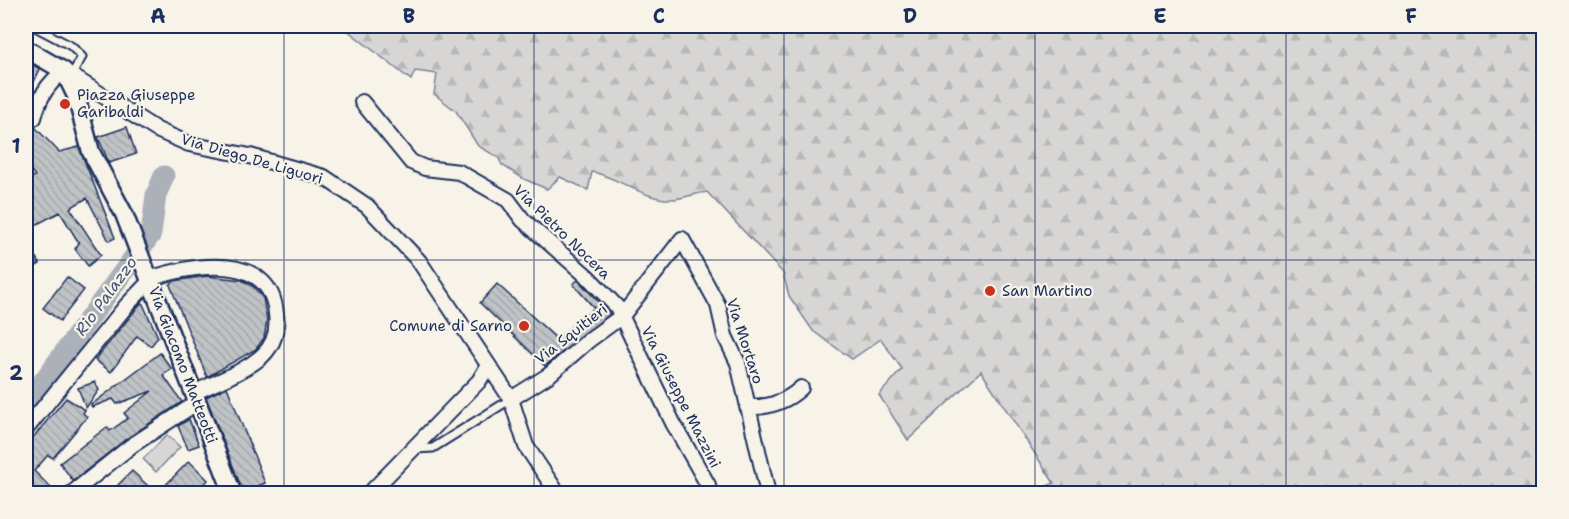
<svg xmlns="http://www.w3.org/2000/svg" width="1569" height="519" font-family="'Shantell Sans',sans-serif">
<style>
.forest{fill:url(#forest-firs);stroke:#798299;stroke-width:1.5}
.pitch{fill:#d7d6d4;stroke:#798299;stroke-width:1.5}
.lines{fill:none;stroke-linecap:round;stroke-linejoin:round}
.river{stroke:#acb0b9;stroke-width:21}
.building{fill:url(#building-back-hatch);stroke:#1b2f5e;stroke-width:1.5}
.service-casing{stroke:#1b2f5e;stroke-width:11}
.minor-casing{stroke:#1b2f5e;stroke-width:18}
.tertiary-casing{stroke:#1b2f5e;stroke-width:21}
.service{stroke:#f7f3e8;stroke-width:7}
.minor{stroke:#f7f3e8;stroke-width:14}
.tertiary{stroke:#f7f3e8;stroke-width:16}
.grid{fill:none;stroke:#1b2f5e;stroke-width:1.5;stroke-opacity:0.55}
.poi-dot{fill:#c8321e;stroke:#f7f3e8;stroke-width:2}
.labels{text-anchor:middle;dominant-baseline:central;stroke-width:4.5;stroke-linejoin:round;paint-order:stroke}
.poi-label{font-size:15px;fill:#1b2f5e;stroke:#f7f3e8;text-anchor:start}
.street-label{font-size:15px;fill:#1b2f5e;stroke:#f7f3e8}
.water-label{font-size:16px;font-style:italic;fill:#465679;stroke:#f7f3e8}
.neatline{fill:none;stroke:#1b2f5e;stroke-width:2}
.grid-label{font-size:20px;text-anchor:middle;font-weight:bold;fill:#1b2f5e}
</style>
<defs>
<pattern id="forest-firs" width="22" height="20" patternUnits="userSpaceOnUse" patternTransform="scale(1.5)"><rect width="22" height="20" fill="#d7d6d4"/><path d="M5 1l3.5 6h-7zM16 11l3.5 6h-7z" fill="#b8b8b8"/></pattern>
<pattern id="building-back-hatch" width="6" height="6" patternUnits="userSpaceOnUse" patternTransform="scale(1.5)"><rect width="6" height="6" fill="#c0c3c5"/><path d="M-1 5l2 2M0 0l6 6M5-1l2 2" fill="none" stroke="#a4a8ac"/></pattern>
</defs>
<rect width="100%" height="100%" fill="#f7f3e8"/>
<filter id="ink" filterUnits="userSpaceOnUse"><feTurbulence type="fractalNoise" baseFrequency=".0167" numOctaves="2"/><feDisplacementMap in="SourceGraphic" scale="12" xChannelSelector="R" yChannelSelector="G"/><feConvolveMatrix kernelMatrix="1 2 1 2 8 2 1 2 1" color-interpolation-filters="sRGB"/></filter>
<g filter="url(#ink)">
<path class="forest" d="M342,26H1543V493H1031L1054,483L981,371L908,440L879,395L902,369L881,339L852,359L813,331L789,296L783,273L707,192C696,193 685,198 674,199C645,201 619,177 592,172L588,190L560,177L547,189L524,179L502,165L498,157L478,146L456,111L434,94L437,74L415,71L411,80Z"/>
<path class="pitch" d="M167,435L180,447L156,472L143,459Z"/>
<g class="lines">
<path class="river" d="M26,405L151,234L156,195L164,176"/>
</g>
<path class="building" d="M26,61L40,69L33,84L26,81Z
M26,121L35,127L59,152L79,147L115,238L109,241L87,198L70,208L101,255L88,266L75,249L79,243L60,212L26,230V180L35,176L26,163V144L31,139L26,133Z
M127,127L136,154L109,163L98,137Z
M26,240L40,264L28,271L26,266Z
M207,276L242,280L254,287L263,298L267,320L264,338L256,349L207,377L170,285L174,281Z
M67,277L84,290L60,321L43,308Z
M578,280L610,314L545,366L480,303L497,284L557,339L594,308L573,284Z
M142,302L158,337L151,346L137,336L111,372L95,360Z
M160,353L172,369L163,375L182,402L126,439L73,481L60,463L107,427L110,431L128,418L124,413L152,391L117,404L113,399L92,407L91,405Z
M95,382L99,390L86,408L78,388Z
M227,387L265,483L243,492L206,397Z
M66,398L85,410L83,413L87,417L53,458L48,455L34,471L57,494H26V446Z
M189,419L199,445L188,449L178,426Z
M189,461L208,480L198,491L195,488L189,494H157Z
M132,471L147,485L155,494H109Z"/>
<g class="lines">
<defs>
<path id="service" d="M33,26L71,46L82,57L71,76
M416,449L433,448L511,399"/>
<path id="minor" d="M362,102L411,162L425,168L459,172L508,200L523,220L588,277L617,307L673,423L708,485L709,494
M34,118C39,98 47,84 64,71L157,130L189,144L250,156L324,177L367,206L419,261L511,399L526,446L558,494
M149,279C191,265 271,250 276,314C278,329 274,345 262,356C244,372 216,382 194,393
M511,399L549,375L589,340L622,316L682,239L718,305L725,336L738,363L768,494
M747,407C768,408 786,402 801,388
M26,429L127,305L150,281
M71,494L131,446L198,402
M369,494L479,381L488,366"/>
<path id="tertiary" d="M26,49L64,71L76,96L91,152L124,214L233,494"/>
</defs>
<use href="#service" class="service-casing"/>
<use href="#minor" class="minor-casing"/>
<use href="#tertiary" class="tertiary-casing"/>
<use href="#service" class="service"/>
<use href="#minor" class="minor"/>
<use href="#tertiary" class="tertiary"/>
</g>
</g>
<path class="grid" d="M284,26V494M534,26V494M784,26V494M1035,26V494M1286,26V494M26,260H1544"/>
<g class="poi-dot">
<circle cx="65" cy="104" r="6"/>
<circle cx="990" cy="291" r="6"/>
<circle cx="524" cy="326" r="6"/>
</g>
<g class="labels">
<g class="poi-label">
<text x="77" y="95">Piazza Giuseppe<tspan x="77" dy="17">Garibaldi</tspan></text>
<text x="1002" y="291">San Martino</text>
<text x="512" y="326" text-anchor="end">Comune di Sarno</text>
</g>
<g class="street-label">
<text transform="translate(252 159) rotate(16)">Via Diego De Liguori</text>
<text transform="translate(562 232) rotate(44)">Via Pietro Nocera</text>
<text transform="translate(571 334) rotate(-38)">Via Squitieri</text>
<text transform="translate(745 341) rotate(72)">Via Mortaro</text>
<text transform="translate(183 365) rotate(69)">Via Giacomo Matteotti</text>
<text transform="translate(681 397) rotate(63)">Via Giuseppe Mazzini</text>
</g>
<g class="water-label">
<text transform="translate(106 296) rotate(-54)">Rio Palazzo</text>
</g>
</g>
<rect width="1569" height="519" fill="none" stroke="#f7f3e8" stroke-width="66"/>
<rect x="33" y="33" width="1503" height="453" class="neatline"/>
<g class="grid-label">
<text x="158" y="23">A</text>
<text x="409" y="23">B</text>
<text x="659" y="23">C</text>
<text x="910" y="23">D</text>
<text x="1160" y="23">E</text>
<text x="1411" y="23">F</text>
<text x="16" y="153">1</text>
<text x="16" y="380">2</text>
</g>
</svg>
